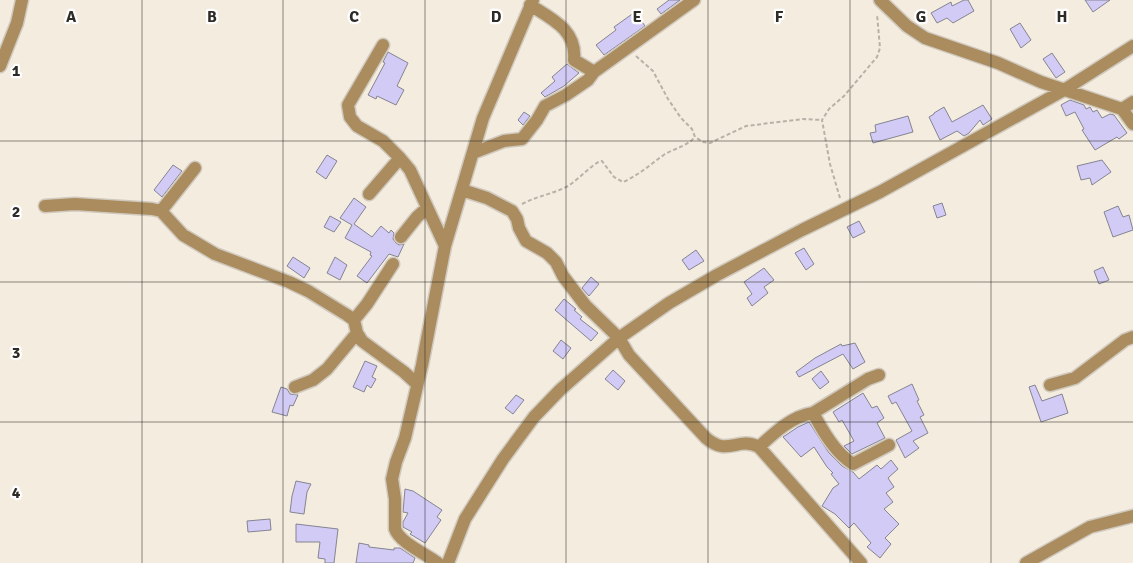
<svg xmlns="http://www.w3.org/2000/svg" width="1133" height="563" font-family="Signika,sans-serif">
<style>
.building{fill:#d1cbf6;stroke:#858491}
.lines{fill:none;stroke-linecap:round;stroke-linejoin:round}
.minor-casing{stroke:#d0c9be;stroke-width:15}
.path{stroke:#b8b1a7;stroke-width:2;stroke-dasharray:4 2.5;stroke-linecap:butt}
.minor{stroke:#aa8c5f;stroke-width:12}
.grid{fill:none;stroke:#2e2b27;stroke-width:1;stroke-opacity:0.55}
.grid-label{font-size:16px;text-anchor:middle;font-weight:bold;fill:#2e2b27;stroke:#fff;stroke-width:4.5;stroke-linejoin:round;paint-order:stroke}
</style>
<rect width="100%" height="100%" fill="#f4ecdf"/>
<path class="building" d="M669,0H680L661,14L657,9Z
M964,0H968L974,11L953,23L947,18L937,23L931,13L951,2L952,6Z
M1085,0H1110L1093,12Z
M635,12L645,26L604,55L596,45L616,30L614,27Z
M1020,23L1031,40L1021,48L1010,29Z
M388,52L408,63L397,86L404,90L396,105L377,96L376,99L368,95L385,63L383,62Z
M1052,53L1065,72L1056,78L1043,59Z
M567,64L579,73L564,86L545,97L541,93L555,81L552,77Z
M1070,100L1084,105L1086,109L1090,107L1093,112L1097,110L1102,118L1110,114L1114,115L1127,133L1119,139L1117,137L1095,150L1082,130L1084,129L1075,112L1066,116L1061,105Z
M983,105L992,119L983,125L980,120L969,133L964,136L957,131L940,140L929,117L934,114V113L944,107L952,122Z
M524,112L530,116L523,125L518,120Z
M908,116L913,132L873,143L870,133L876,132L875,125Z
M327,155L337,161L326,179L316,172Z
M1102,160L1111,172L1092,185L1090,178L1081,180L1077,166Z
M173,165L182,171L162,197L154,190Z
M354,198L366,207L354,224L372,237L381,226L389,233L391,230L394,233L393,239L396,243L399,245L404,244L398,257L389,254L367,283L357,276L372,256L370,255L371,252L345,238L352,225L340,218Z
M942,203L946,215L937,218L933,206Z
M1118,206L1123,217L1129,215L1133,230L1113,237L1104,212Z
M330,216L341,222L334,232L324,227Z
M859,221L865,232L853,238L847,227Z
M804,248L814,264L806,270L795,253Z
M696,250L704,261L689,270L682,260Z
M293,257L310,268L304,278L287,266Z
M335,257L347,265L340,280L327,273Z
M1103,267L1109,280L1099,284L1094,271Z
M764,268L774,280L764,287L768,293L752,306L747,298L752,294L744,282Z
M591,277L599,284L589,296L582,288Z
M564,299L576,309L574,310L582,317L580,319L598,333L591,341L555,310Z
M561,340L571,348L563,359L553,351Z
M855,343L865,362L853,369L843,354L799,377L796,372L815,358L841,344L842,346Z
M365,361L377,366L372,377L376,379L371,388L367,385L364,392L353,387Z
M613,370L625,381L618,390L605,379Z
M821,371L829,382L820,389L812,379Z
M912,384L919,400L917,401L924,415L920,417L928,433L913,441L919,448L905,458L896,440L912,431L896,402L892,404L888,396Z
M1035,385L1042,401L1062,394L1068,413L1041,422L1029,387Z
M281,387L287,389L290,394L298,395L293,406L290,405L287,416L272,412Z
M863,393L872,408L877,406L884,418L877,423L885,438L852,454L844,446L854,441L842,420L839,422L833,412Z
M516,395L524,400L513,414L505,408Z
M809,422L829,453L842,466L853,472L859,479L877,465L881,469L891,460L898,469L888,478L894,487L886,493L893,502L884,509L899,524L885,538L891,544L880,558L867,547L871,543L854,523L849,528L835,514L822,506L833,488L839,484L831,474L833,473L827,467L814,447L801,457L783,437L798,427Z
M296,481L311,484L307,492L304,514L290,512L292,496Z
M405,489L413,491L442,510L437,517L441,520L425,543L410,534L412,532L403,527V522L408,513L403,512Z
M270,519L271,530L248,532L247,521Z
M296,524L338,529L334,563H325V559L318,558L320,542H296Z
M359,543L369,545V547L394,550V548H400L415,558L413,563H356Z"/>
<g class="lines">
<defs>
<path id="minor" d="M880,0L907,26L925,38L998,63L1041,82L1122,109L1133,124
M530,5C552,19 577,30 574,60L594,72
M383,45L348,105L350,117L357,126L383,141L400,158L410,170L445,246
M0,66L17,23L22,0
M1122,109L1133,102
M473,153L504,141L522,139L537,120L545,106L566,95L588,80L594,72L694,0
M462,190L487,198L512,211L517,219L519,228L526,241L547,253L556,262L563,276L585,305L619,338L629,355L706,438C728,457 737,436 759,447L861,563
M369,194L400,158
M45,206L75,204L152,209L161,211L183,235L215,254L289,282L308,291L347,315L354,320L357,333L362,341L404,372L417,384
M161,211L195,168
M401,237L417,217L427,208
M354,320L367,304L393,264
M1050,385L1075,378L1125,340L1133,337
M295,387L313,380L327,369L357,333
M813,413C823,431 835,453 853,464L889,445
M759,447C774,433 792,416 813,413L868,379L879,375
M438,563C426,554 400,543 395,529V499L392,479L396,462L405,438L422,365L445,246L483,118L533,0
M448,563L465,519L503,459L534,417L560,390L619,338L669,303L717,275L802,230L880,192L1064,90L1133,46
M1026,563L1090,527L1133,516"/>
</defs>
<use href="#minor" class="minor-casing"/>
<path class="path" d="M636,56L653,71L668,99L681,118L692,129L695,137L703,142L710,143L746,126L803,119L822,120
M840,198L830,164L822,120L829,109L844,96L877,57L880,48L877,14
M522,204C537,196 553,194 568,186C579,179 588,168 600,161H602L614,177L623,182C639,175 651,164 665,154C676,148 687,146 695,137"/>
<use href="#minor" class="minor"/>
</g>
<path class="grid" d="M142,0V563M283,0V563M425,0V563M566,0V563M708,0V563M850,0V563M991,0V563M0,141H1133M0,282H1133M0,422H1133"/>
<g class="grid-label">
<text x="71" y="22">A</text>
<text x="212" y="22">B</text>
<text x="354" y="22">C</text>
<text x="496" y="22">D</text>
<text x="637" y="22">E</text>
<text x="779" y="22">F</text>
<text x="921" y="22">G</text>
<text x="1062" y="22">H</text>
<text x="16" y="76">1</text>
<text x="16" y="217">2</text>
<text x="16" y="358">3</text>
<text x="16" y="498">4</text>
</g>
</svg>
